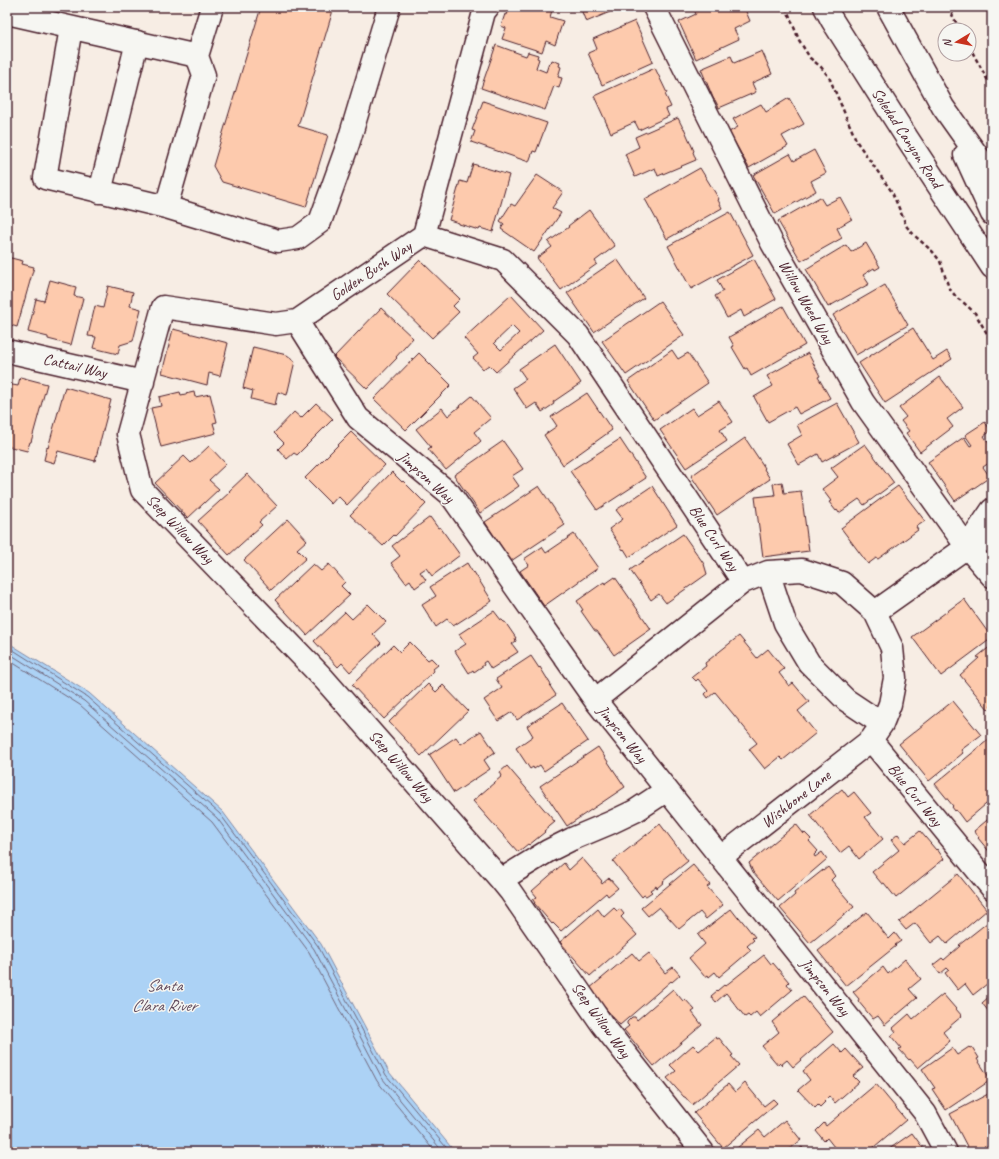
<svg xmlns="http://www.w3.org/2000/svg" width="999" height="1159" font-family="Caveat,sans-serif">
<style>
.water{fill:#acd2f5;stroke:#858aa4}
.lines{fill:none;stroke-linecap:round;stroke-linejoin:round}
.shore{stroke:#71677c;stroke-width:1}
.building{fill:#fdcaad;stroke:#4a1f2b;fill-rule:evenodd}
.minor-casing{stroke:#4a1f2b;stroke-width:25}
.major-casing{stroke:#4a1f2b;stroke-width:25}
.path{stroke:#4a1f2b;stroke-width:2.5;stroke-dasharray:4 3;stroke-linecap:butt}
.minor{stroke:#f6f6f2;stroke-width:22}
.major{stroke:#f6f6f2;stroke-width:22}
.rail{stroke:#4a1f2b;stroke-width:3;stroke-dasharray:6 3;stroke-linecap:butt}
.labels{text-anchor:middle;dominant-baseline:central;stroke-width:3;stroke-linejoin:round;paint-order:stroke}
.street-label{font-size:16px;fill:#4a1f2b;stroke:#f6f6f2}
.water-label{font-size:17px;font-style:italic;fill:#624c5e;stroke:#f6f6f2}
</style>
<rect width="100%" height="100%" fill="#f7ede4"/>
<filter id="ink" filterUnits="userSpaceOnUse"><feTurbulence type="fractalNoise" baseFrequency=".025" numOctaves="2"/><feDisplacementMap in="SourceGraphic" scale="8" xChannelSelector="R" yChannelSelector="G"/><feConvolveMatrix kernelMatrix="1 2 1 2 8 2 1 2 1" color-interpolation-filters="sRGB"/></filter>
<g filter="url(#ink)">
<path class="water" d="M7,642L89,693L223,812L321,944L389,1072L455,1152H7Z"/>
<g class="lines">
<path class="shore" d="M7,646L87,697L220,814L318,946L386,1075L450,1152
M7,652L84,701L217,818L314,949L382,1078L443,1152
M7,659L80,705L212,822L309,952L377,1081L435,1152"/>
</g>
<path class="building" d="M261,7H334L298,126L328,135L306,207L222,182L213,166Z
M510,7H553L550,17L563,21L555,45L546,41L542,52L502,39L506,28L501,26L505,14L507,15Z
M580,7H608L610,12L586,22Z
M693,7H707L708,9L712,7H744L750,21L734,29L739,39L696,59L679,22L696,14Z
M635,21L653,62L602,85L588,53L597,49L593,39Z
M496,45L526,56L528,52L538,55L537,58L539,59L536,68L546,72L549,63H551L552,60L560,63L559,66L561,67L558,77L562,78L559,88L554,86L545,110L481,88Z
M762,51L772,74L752,83L756,92L719,108L715,100H714L701,69L731,56L734,63Z
M655,68L667,93L665,94L671,107L666,109L669,116L639,130L635,122L611,133L594,96Z
M789,98L804,124L782,136L788,146L749,168L729,132L738,127L733,119L761,104L766,112Z
M483,101L547,123L536,152L533,151L529,162L471,142L475,131L472,130Z
M678,118L683,128H684L694,151L693,152L696,160L658,176L655,168L635,177L625,154L639,147L635,137Z
M814,150L826,173L811,181L816,191L775,214L753,175L790,154L794,161Z
M473,164L509,175L493,232L480,228L479,230L459,224V223L449,220L460,181L467,183Z
M700,168L719,199L718,200L722,208L667,239L645,199Z
M537,175L563,192L552,208L561,213L534,252L501,229L504,224L500,221L511,204L515,206Z
M820,197L825,205L840,197L852,219L837,228L842,238L801,261L778,221Z
M589,210L615,246L595,261L597,264L561,290L537,258L552,247L548,242L569,227L568,226Z
M730,212L753,255L691,289L668,246Z
M866,243L880,267L875,270L874,268L863,275L869,284L828,307L806,269L846,245L851,252Z
M7,257L23,261L22,264L34,267L17,327L7,324Z
M617,259L644,298L594,332L567,293Z
M754,259L776,299L744,317L741,310L727,318L715,296L723,291L717,280Z
M420,260L460,299L453,306L459,312L432,338L387,294Z
M50,280L76,287L74,296L83,298L71,345L48,339V337L28,332L36,299L44,301Z
M885,285L908,325L856,355L833,315Z
M108,286L133,292L130,306L141,309L133,341L120,345L118,354L93,348L96,337L88,336L95,306L103,308Z
M511,295L543,330L496,372L489,365L483,369L473,358L478,354L464,338ZM512,326L519,333L501,350L494,343Z
M660,301L684,335L626,375L602,341Z
M783,306L805,345L751,376L747,368L745,369L732,347L734,346L729,337Z
M381,308L413,338L396,357L397,358L367,389L334,357Z
M913,328L933,360L947,351L952,359L885,403L859,363Z
M173,329L228,343L220,376L209,373L207,385L162,373Z
M555,344L581,383L553,402L554,404L542,412L536,403L527,409L513,388L526,379L519,369Z
M253,347L287,355L295,361L287,395L278,392L275,405L251,399L253,391L243,388Z
M672,350L678,359L688,353L708,383L654,420L628,381Z
M419,353L451,385L406,430L374,399Z
M808,353L820,376L818,377L830,398L799,414L795,407L768,422L754,397L773,386L767,376Z
M20,377L47,384L31,442H30L27,451L7,446V384L18,386Z
M940,377L963,407L947,419L953,427L920,452L906,433L909,431L901,421L906,417L899,408Z
M65,387L111,400L95,461L58,451L54,463L44,460L47,447L48,448Z
M180,392L181,395L194,392L195,397L210,394L217,422L213,423L216,433L161,447L151,408L161,406L159,397Z
M587,393L612,430L563,465L544,435L557,426L551,417Z
M472,396L491,418L474,432L481,441L446,470L428,449L431,447L416,429L442,408L448,416Z
M719,401L733,422L720,430L727,441L686,468L660,430L692,408L697,415Z
M316,403L333,419L297,455L294,453L287,459L278,449L284,443L274,433L294,412L301,418Z
M837,403L859,442L822,462L818,454L799,465L787,444L802,435L797,425Z
M985,422L991,431L984,436L992,448V461L983,467L990,477L955,501L928,462L964,437L970,446L972,445L965,435Z
M351,432L385,465L347,505L338,496L331,504L305,478Z
M745,438L765,468L764,469L770,479L717,515L691,476Z
M620,439L646,478L597,510L570,471Z
M503,441L523,469L512,476L519,486L480,513L454,475Z
M865,444L894,483L864,505L859,499L839,513L837,510L836,511L829,502L831,501L822,489L838,477L831,468Z
M209,446L226,464L209,480L219,489L188,518L155,483L184,456L191,463Z
M392,472L402,482L403,481L426,504L395,536L394,535L383,546L350,515Z
M247,474L277,506L259,522L262,525L229,555L198,521L230,492L229,491Z
M782,482L784,493L801,491L809,551L763,557L755,497L775,495L773,484Z
M539,486L565,525L511,561L485,522Z
M652,486L677,525L629,557L624,549L623,550L609,529L623,519L616,510Z
M898,486L925,521L916,527L918,530L878,559L876,558L868,564L841,528Z
M430,517L438,528L440,527L460,555L432,576L426,568L420,572L426,580L415,588L410,580L406,583L391,563L400,556L392,546Z
M288,519L307,540L297,549L306,558L271,590L244,560Z
M574,534L598,568L544,606L520,571L529,565L524,559L542,547L546,553Z
M683,534L704,564L707,574L666,603L659,594L651,600L630,570Z
M467,563L473,573L474,572L492,601L453,626L447,619L436,627L422,605L436,596L430,587Z
M313,564L321,571L329,564L345,582L341,586L350,595L307,635L275,600Z
M615,577L651,629L614,655L597,631H595L581,611L583,610L577,601L604,582L605,584Z
M964,599L992,638L941,676L912,637Z
M368,604L386,622L373,634L381,643L350,672L342,663L338,667L314,641L345,612L352,619Z
M494,611L501,620H502L504,622H505L516,638H515L516,641L512,644L518,652L491,669L486,661L483,663L484,665L474,672L473,670L469,673L455,651L466,644L459,634Z
M739,636L757,658L768,649L784,669L779,673L789,686L793,683L809,702L798,711L816,733L783,760L780,757L765,769L749,749L757,743L715,692L708,698L705,694L708,691L698,679L696,681L692,677L706,666L705,663Z
M410,642L428,660L431,658L438,665L433,669L434,671L384,719L352,685L393,645L400,652Z
M992,645V705L988,709L960,675L979,658L977,657Z
M531,656L539,668L540,667L551,685L550,686L556,695L517,720L512,712L498,721L484,700L502,688L496,679Z
M428,684L436,692L443,685L468,711L421,756L389,722Z
M953,701L981,735L961,750L963,753L929,781L899,744Z
M562,703L588,741L544,771L540,765L534,769L533,767L530,769L516,748L533,736L527,726Z
M481,731L495,752L484,760L490,769L454,793L429,755L456,737L461,744Z
M988,740L992,746V799L965,822L956,810L955,811L952,807L953,806L935,784Z
M598,747L625,787L567,826L540,786Z
M507,766L555,822L544,831L545,832L529,845L528,844L518,852L473,801L502,776L500,772Z
M842,789L848,797L854,792L871,813L865,817L883,839L859,859L849,846L840,853L810,815Z
M992,816V855L978,838L979,837L974,831Z
M660,824L688,861L663,881L664,882L657,888L656,886L650,890L652,892L646,896L644,895L642,897L613,861Z
M796,824L804,834L805,833L811,839L809,841L818,851L814,855L815,857L822,852L827,859L778,901L753,872L749,863Z
M920,831L936,850L937,849L944,859L896,898L884,883L882,884L872,872L899,850L891,840L898,834L905,843Z
M582,858L602,881L601,882L602,884L609,878L618,888L608,896L606,893L561,931L553,923L552,924L534,903H535L533,900L537,897L532,891L564,863L569,870Z
M693,865L710,885L707,887L723,905L706,919L700,912L679,929L659,907L648,916L641,908Z
M828,867L835,876L831,880L854,907L810,943L780,908L795,895L794,893L823,870V871Z
M958,874L987,910L947,944L940,936L931,943L915,923L906,930L899,922Z
M614,908L617,911L620,909L624,914L621,917L637,935L590,976L560,942L598,909L604,917Z
M731,909L738,918L739,917L755,937L752,938L754,940L747,946L751,950L719,977L715,972L709,977L708,975L705,977L689,958L705,944L698,935Z
M867,912L889,939L895,933L901,941L895,945L896,946L846,986L818,951Z
M992,919V980L973,995L965,984L958,990L945,973L949,970L947,968L940,974L933,965L942,958L944,960L960,946L959,945Z
M632,953L639,961L649,953L665,973L673,967L680,975L672,982L671,981L620,1025L589,989Z
M764,955L771,964L773,963L789,982L787,984L792,990L760,1017L756,1012L750,1017L748,1015L745,1017L726,993L716,1002L711,996L724,985L725,986Z
M905,959L921,979L909,989L917,998L885,1025L878,1016L873,1019L858,1001L859,999L853,992L883,967L888,974Z
M673,989L683,1001L685,999L695,1010L692,1012L702,1025L654,1066L624,1030L629,1026L627,1024V1022L632,1017H635L637,1020Z
M943,994L962,1016L943,1032L950,1041L918,1068L910,1059L909,1060L899,1049L901,1048L891,1036L896,1032L893,1028L909,1014L913,1019Z
M992,994V1016L982,1003Z
M803,996L833,1032L793,1067L787,1060L781,1065L780,1063L778,1065L762,1046L779,1032L772,1022Z
M716,1037L717,1039L719,1038L733,1055L731,1056L739,1065L692,1105L685,1097H684L667,1078L676,1071L670,1065L693,1045L699,1051Z
M834,1044L842,1053L846,1049L863,1068L853,1076L859,1082L835,1103L829,1096L824,1101L825,1102L820,1107L818,1105L815,1108L798,1090L810,1080L803,1071Z
M969,1047L970,1048L972,1047L979,1058L977,1059L991,1080L946,1110L932,1089L935,1088L922,1069L952,1048L957,1055Z
M745,1083L764,1106L773,1099L777,1103L723,1148L694,1113L728,1084L735,1092Z
M876,1084L906,1120L868,1152H862L857,1146L851,1152H838L827,1138L824,1141L816,1131L824,1123L826,1126Z
M990,1093L992,1097V1144L977,1152H970L950,1114Z
M785,1120L801,1140L786,1152H732L759,1130L765,1137Z
M912,1133L926,1152H885Z
M802,1147L805,1151L803,1152H795Z"/>
<g class="lines">
<defs>
<path id="minor" d="M488,7L484,12L424,235L297,321L276,324L163,307L128,434L142,490L324,679L501,880L510,891L602,1024L703,1152
M654,7L772,243L863,402L967,547L992,576
M7,13L197,56L204,75L166,207L278,241L298,238L320,222L348,144L389,7
M71,28L45,178L166,207
M197,56L212,7
M100,192L137,42
M424,235L503,260L578,335L743,582L768,572L802,570L842,583L875,612L892,648L895,678L890,704L882,724L871,740L992,888
M297,321L358,418L450,494L595,700L925,1113L946,1152
M7,351L143,382
M967,547L992,510
M768,572L785,623L809,663L846,700L882,724
M875,612L967,547L992,538
M595,700L743,582
M721,857L871,740
M501,880L548,851L572,839L610,823L635,811L667,790"/>
<path id="major" d="M825,7L832,20L907,138L992,267
M888,7L943,107L992,176
M965,155L992,214"/>
</defs>
<use href="#minor" class="minor-casing"/>
<use href="#major" class="major-casing"/>
<path class="path" d="M786,7L799,40L810,58L821,67L829,77L857,142L892,192L907,227L915,236L933,252L940,261L949,288L957,298L964,303L975,313L992,342
M948,7L960,30
M969,46L992,88"/>
<use href="#minor" class="minor"/>
<use href="#major" class="major"/>
<path class="rail" d="M990,7L992,11"/>
</g>
</g>
<g class="labels">
<g class="street-label">
<text transform="translate(907 138) rotate(57)">Soledad Canyon Road</text>
<text transform="translate(371 271) rotate(-34)">Golden Bush Way</text>
<text transform="translate(806 302) rotate(60)">Willow Weed Way</text>
<text transform="translate(75 366) rotate(13)">Cattail Way</text>
<text transform="translate(426 477) rotate(42)">Jimpson Way</text>
<text transform="translate(180 529) rotate(46)">Seep Willow Way</text>
<text transform="translate(714 538) rotate(56)">Blue Curl Way</text>
<text transform="translate(622 734) rotate(51)">Jimpson Way</text>
<text transform="translate(401 766) rotate(49)">Seep Willow Way</text>
<text transform="translate(915 795) rotate(51)">Blue Curl Way</text>
<text transform="translate(796 799) rotate(-38)">Wishbone Lane</text>
<text transform="translate(825 987) rotate(51)">Jimpson Way</text>
<text transform="translate(601 1020) rotate(54)">Seep Willow Way</text>
</g>
<g class="water-label">
<text x="164" y="985">Santa<tspan x="164" dy="20">Clara River</tspan></text>
</g>
</g>
<rect width="999" height="1159" fill="none" stroke="#f6f6f2" stroke-width="24"/>
<rect x="12" y="12" width="975" height="1135" fill="none" stroke="#4a1f2b" stroke-width="1.5" filter="url(#ink)"/>
<g transform="translate(957 42) rotate(260)"><circle r="19" fill="#f6f6f2" stroke="#b1a0a2"/>
<path d="M0-3L7 15L0 10L-7 15Z" fill="#c8321e"/>
<text y="-6" font-size="11" font-weight="bold" text-anchor="middle" fill="#4a1f2b">N</text>
</g>
</svg>
